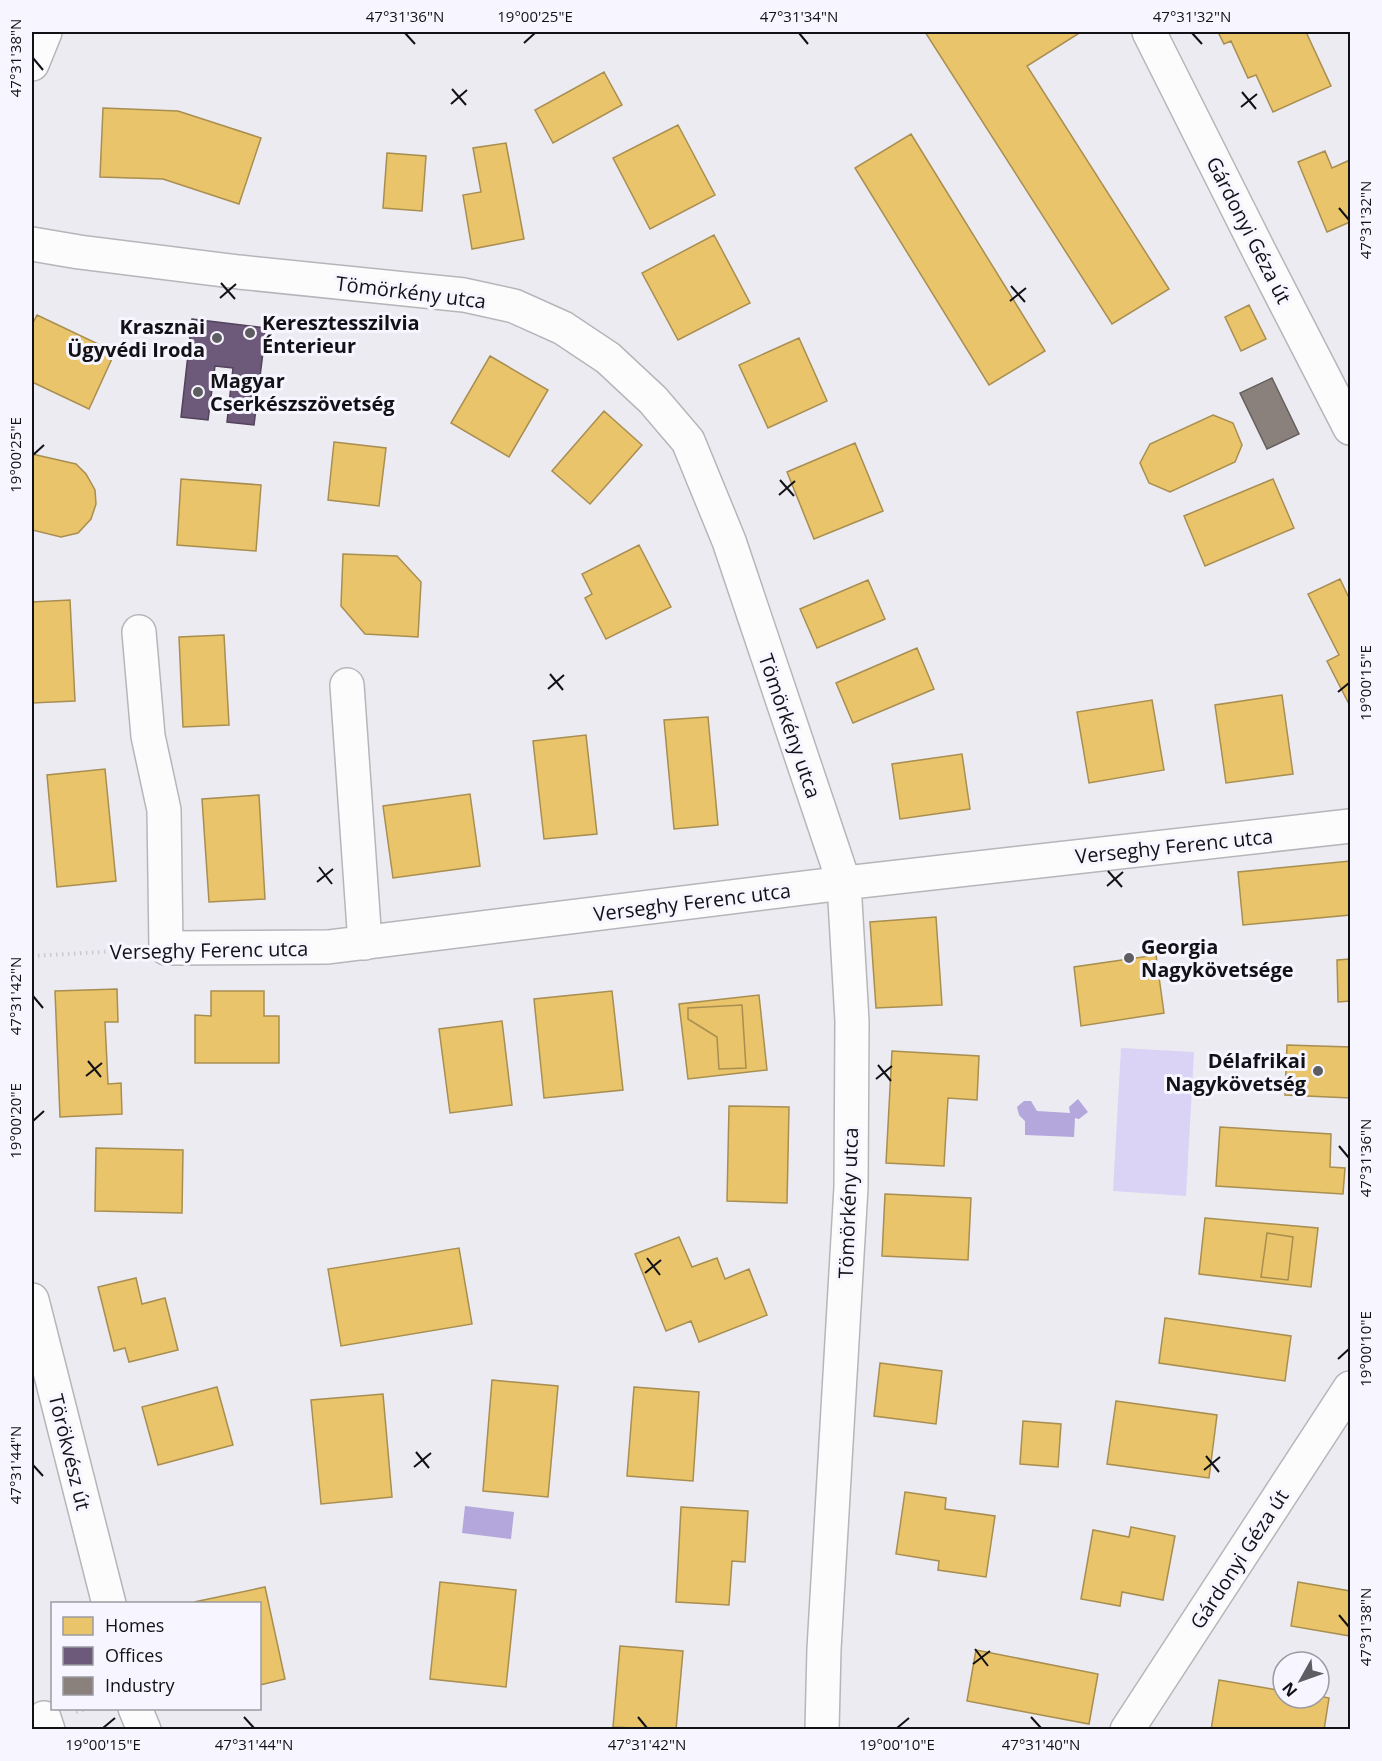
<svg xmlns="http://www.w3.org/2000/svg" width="1382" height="1761" font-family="'Open Sans',sans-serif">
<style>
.green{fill:#dad3f6}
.water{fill:#b3a7dc}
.homes{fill:#e9c46a;stroke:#a88e50;stroke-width:1.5}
.offices{fill:#6d597a;stroke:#52435c;stroke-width:1.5}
.industry{fill:#8a817c;stroke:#665f5d;stroke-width:1.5}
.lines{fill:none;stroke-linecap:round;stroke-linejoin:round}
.minor-casing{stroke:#b6b6ba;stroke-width:36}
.path{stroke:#cbcacd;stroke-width:4;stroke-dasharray:1.5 4.5;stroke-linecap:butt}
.minor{stroke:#fcfcfd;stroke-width:33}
.ticks{fill:none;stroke:#121115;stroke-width:2}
.poi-dot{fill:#5e5d62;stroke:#f7f5ff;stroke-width:2}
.labels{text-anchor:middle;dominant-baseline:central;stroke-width:6;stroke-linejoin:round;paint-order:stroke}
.street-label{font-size:20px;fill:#121115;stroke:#f7f5ff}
.poi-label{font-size:20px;font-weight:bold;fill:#121115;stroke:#f7f5ff;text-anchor:start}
.neatline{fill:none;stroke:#121115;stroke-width:2}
.ticks-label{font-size:15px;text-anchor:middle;fill:#121115}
</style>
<rect width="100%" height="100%" fill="#ecebf1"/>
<path class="green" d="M1121,1048L1194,1052L1186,1196L1113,1191Z"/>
<path class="water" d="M1078,1099L1088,1112L1079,1119L1075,1118L1074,1137L1025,1135V1121L1019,1115L1017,1107L1024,1101H1031L1037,1111L1070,1113L1069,1107Z
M465,1506L514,1512L511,1539L462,1533Z"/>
<path class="homes" d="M925,32H1081L1027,66L1169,289L1112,324Z
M1218,32H1306L1331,86L1273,112L1256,75L1248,78L1231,41L1224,44Z
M604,72L622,105L553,143L535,110Z
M103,108L178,111L261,138L239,204L163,179L100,177Z
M678,125L715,195L650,229L613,158Z
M911,134L1045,351L989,385L855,168Z
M506,143L524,239L472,249L463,195L481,192L473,148Z
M1325,151L1332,168L1350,160V222L1327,232L1298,162Z
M387,153L426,156L422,211L383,208Z
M714,235L750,303L678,340L642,273Z
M1249,305L1266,339L1241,351L1225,317Z
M37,315L115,352L89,409L32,382V325Z
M799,338L827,401L768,428L739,365Z
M490,356L548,390L509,457L451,423Z
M604,411L642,445L590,504L552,471Z
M1213,415L1233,423L1242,445L1235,462L1170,492L1149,483L1140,463L1150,444Z
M334,442L386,448L379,506L328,500Z
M855,443L883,511L814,539L787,472Z
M32,454L76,464L86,474L95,490L96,504L91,519L78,533L61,537L32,530Z
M181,479L261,485L256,551L177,545Z
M1273,479L1294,528L1205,566L1184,516Z
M639,545L671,607L606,639L585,598L592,594L582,574Z
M343,554L397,556L421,582L418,637L365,634L341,606Z
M1340,579L1350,600V706L1327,661L1339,655L1308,594Z
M868,580L885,619L817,648L800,609Z
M70,600L75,701L32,703V602Z
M224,635L229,725L183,727L179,637Z
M917,648L934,689L853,723L836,683Z
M1282,695L1293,774L1226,783L1215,705Z
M1152,700L1164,770L1089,783L1077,712Z
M708,717L718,825L674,829L664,720Z
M586,735L597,834L544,839L533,741Z
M962,754L970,809L900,819L892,764Z
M105,769L116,881L57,887L47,775Z
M470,794L480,866L393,878L383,806Z
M259,795L265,899L209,902L202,799Z
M1350,861V915L1243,925L1238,872Z
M936,917L942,1005L876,1008L870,922Z
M1156,955L1164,1013L1081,1026L1074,967Z
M1350,959V1001L1338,1002L1337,960Z
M117,989L118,1022H105L108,1084L121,1083L122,1114L60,1117L55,991Z
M211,991H264V1016H279V1063H195V1015L211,1016Z
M612,991L623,1090L544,1098L534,999Z
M759,995L767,1070L688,1079L679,1004Z
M742,1005L746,1068L719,1069L717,1037L688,1019V1008Z
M502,1021L512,1105L450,1113L439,1029Z
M1287,1045L1350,1047V1098L1285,1095Z
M892,1051L979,1056L977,1100L948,1098L944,1166L886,1163Z
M729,1106L789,1107L787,1203L727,1201Z
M1220,1127L1331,1134L1330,1167L1345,1168L1343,1194L1216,1186Z
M96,1148L183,1150L182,1213L95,1211Z
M885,1194L971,1198L968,1260L882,1256Z
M1205,1218L1318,1228L1311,1287L1199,1274Z
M1267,1233L1293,1237L1288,1280L1261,1277Z
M679,1237L692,1267L717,1258L725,1279L749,1269L767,1315L699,1342L691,1321L666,1331L635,1254Z
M459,1248L472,1324L341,1346L328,1269Z
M136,1278L142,1304L165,1298L178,1350L129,1362L125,1348L114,1351L98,1287Z
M1165,1318L1291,1336L1285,1381L1159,1363Z
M880,1363L942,1371L936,1424L874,1416Z
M492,1380L558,1386L548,1497L483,1491Z
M217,1387L233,1445L158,1465L142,1407Z
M634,1387L699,1392L693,1481L627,1476Z
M383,1394L392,1497L321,1504L311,1400Z
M1116,1401L1217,1415L1209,1478L1107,1464Z
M1023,1421L1061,1424L1058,1467L1020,1464Z
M905,1492L946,1498L945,1509L995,1516L986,1577L938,1570L939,1561L896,1554Z
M681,1507L748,1511L745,1562L732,1561L729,1605L676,1602Z
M1131,1527L1175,1536L1163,1600L1122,1592L1120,1606L1081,1599L1093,1530L1129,1537Z
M440,1582L516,1590L506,1687L430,1679Z
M1298,1582L1350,1591V1636L1291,1626Z
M265,1587L285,1679L260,1685V1604L194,1602Z
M620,1646L683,1651L676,1730L613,1727Z
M976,1650L1098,1674L1089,1724L967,1701Z
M1219,1680L1283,1691V1698H1319V1696L1329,1698L1324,1730H1211Z"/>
<path class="offices" d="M192,319L266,328L254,425L227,422L233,368L215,366L208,420L181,417Z"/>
<path class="industry" d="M1272,378L1299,434L1267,449L1240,393Z"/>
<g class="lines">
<defs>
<path id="minor" d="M1149,32L1259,251L1350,428
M32,64L45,32
M32,244L79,252L239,272L464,295L514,306L563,328L608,358L653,400L688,441L729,541L844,883L852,1021L851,1187L824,1649L822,1730
M139,632L148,736L164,810L166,948L328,947L844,883L1350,826
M347,685L365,943
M32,1300L109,1604
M135,1708L144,1730
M44,1718L48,1730
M1127,1730L1350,1388"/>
</defs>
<use href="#minor" class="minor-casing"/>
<path class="path" d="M32,956L135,950
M76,1712L90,1708"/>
<use href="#minor" class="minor"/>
</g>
<path class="ticks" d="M405,33L415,44M799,33L808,44M1192,33L1202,44M524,43L535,33M33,58L43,70M452,89L466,105M1242,92L1256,109M451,104L467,90M1241,107L1257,94M1339,208L1349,220M221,283L235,299M1011,286L1025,302M220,298L236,284M1010,301L1026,288M33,455L44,445M780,480L794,496M779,495L795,481M550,674L563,690M548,689L564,675M1338,692L1349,683M319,867L332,884M1108,871L1122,887M317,882L333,869M1107,886L1123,872M33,996L43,1008M88,1061L101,1077M878,1065L891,1081M86,1076L102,1063M876,1079L892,1066M33,1121L44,1111M1339,1146L1349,1158M647,1258L660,1275M645,1273L661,1260M1338,1359L1349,1349M416,1452L429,1468M1206,1456L1219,1472M33,1465L43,1476M414,1467L431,1453M1204,1470L1220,1457M1339,1615L1349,1627M975,1649L988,1666M973,1664L990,1651M244,1717L254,1728M638,1717L647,1728M1031,1717L1041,1728M103,1728L115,1718M897,1728L909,1718"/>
<g class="poi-dot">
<circle cx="250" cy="333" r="6"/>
<circle cx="217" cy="338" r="6"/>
<circle cx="198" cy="392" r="6"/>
<circle cx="1129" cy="958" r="6"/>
<circle cx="1318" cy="1071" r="6"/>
</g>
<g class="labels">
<g class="street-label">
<text transform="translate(1249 230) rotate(63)">Gárdonyi Géza út</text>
<text transform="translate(411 292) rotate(7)">Tömörkény utca</text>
<text transform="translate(790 726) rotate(71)">Tömörkény utca</text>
<text transform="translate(1174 846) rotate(-6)">Verseghy Ferenc utca</text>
<text transform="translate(692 902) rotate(-7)">Verseghy Ferenc utca</text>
<text transform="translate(209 950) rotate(-1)">Verseghy Ferenc utca</text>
<text transform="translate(848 1203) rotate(-88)">Tömörkény utca</text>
<text transform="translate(70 1452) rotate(76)">Törökvész út</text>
<text transform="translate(1239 1559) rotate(-57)">Gárdonyi Géza út</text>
</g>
<g class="poi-label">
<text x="262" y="322">Keresztesszilvia<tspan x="262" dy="23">Énterieur</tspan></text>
<text x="205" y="326" text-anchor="end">Krasznai<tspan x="205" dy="23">Ügyvédi Iroda</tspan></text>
<text x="210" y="380">Magyar<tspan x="210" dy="23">Cserkészszövetség</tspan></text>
<text x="1141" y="946">Georgia<tspan x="1141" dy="23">Nagykövetsége</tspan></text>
<text x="1306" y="1060" text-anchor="end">Délafrikai<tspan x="1306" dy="23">Nagykövetség</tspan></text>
</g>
</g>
<rect width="1382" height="1761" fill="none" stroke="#f7f5ff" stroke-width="66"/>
<rect x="51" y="1602" width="210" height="108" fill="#f7f5ff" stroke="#9b9aa1" stroke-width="1.5"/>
<rect x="63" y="1617" width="30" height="18" fill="#e9c46a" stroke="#9b9aa1" stroke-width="1.5"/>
<text x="105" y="1632" font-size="18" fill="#121115">Homes</text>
<rect x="63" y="1647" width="30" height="18" fill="#6d597a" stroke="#9b9aa1" stroke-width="1.5"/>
<text x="105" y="1662" font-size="18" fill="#121115">Offices</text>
<rect x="63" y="1677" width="30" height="18" fill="#8a817c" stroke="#9b9aa1" stroke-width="1.5"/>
<text x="105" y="1692" font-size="18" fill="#121115">Industry</text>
<g transform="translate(1301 1680) rotate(230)"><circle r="28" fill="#f7f5ff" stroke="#9b9aa1" stroke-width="1.5"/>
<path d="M0-4.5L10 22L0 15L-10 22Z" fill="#5e5d62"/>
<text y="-9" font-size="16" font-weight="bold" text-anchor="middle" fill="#121115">N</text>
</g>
<rect x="33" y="33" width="1316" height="1695" class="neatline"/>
<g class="ticks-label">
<text x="405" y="22">47°31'36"N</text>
<text x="535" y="22">19°00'25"E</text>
<text x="799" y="22">47°31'34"N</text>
<text x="1192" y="22">47°31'32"N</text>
<text transform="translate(16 58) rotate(-90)" y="5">47°31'38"N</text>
<text transform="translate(1366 220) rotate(-90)" y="5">47°31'32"N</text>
<text transform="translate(16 455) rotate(-90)" y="5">19°00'25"E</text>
<text transform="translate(1366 683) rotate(-90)" y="5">19°00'15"E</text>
<text transform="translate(16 996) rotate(-90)" y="5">47°31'42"N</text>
<text transform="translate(16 1121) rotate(-90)" y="5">19°00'20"E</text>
<text transform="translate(1366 1158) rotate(-90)" y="5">47°31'36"N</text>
<text transform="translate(1366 1349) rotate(-90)" y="5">19°00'10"E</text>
<text transform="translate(16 1465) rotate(-90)" y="5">47°31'44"N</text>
<text transform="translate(1366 1627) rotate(-90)" y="5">47°31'38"N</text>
<text x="103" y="1750">19°00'15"E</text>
<text x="254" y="1750">47°31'44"N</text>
<text x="647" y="1750">47°31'42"N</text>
<text x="897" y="1750">19°00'10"E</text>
<text x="1041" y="1750">47°31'40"N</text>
</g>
</svg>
